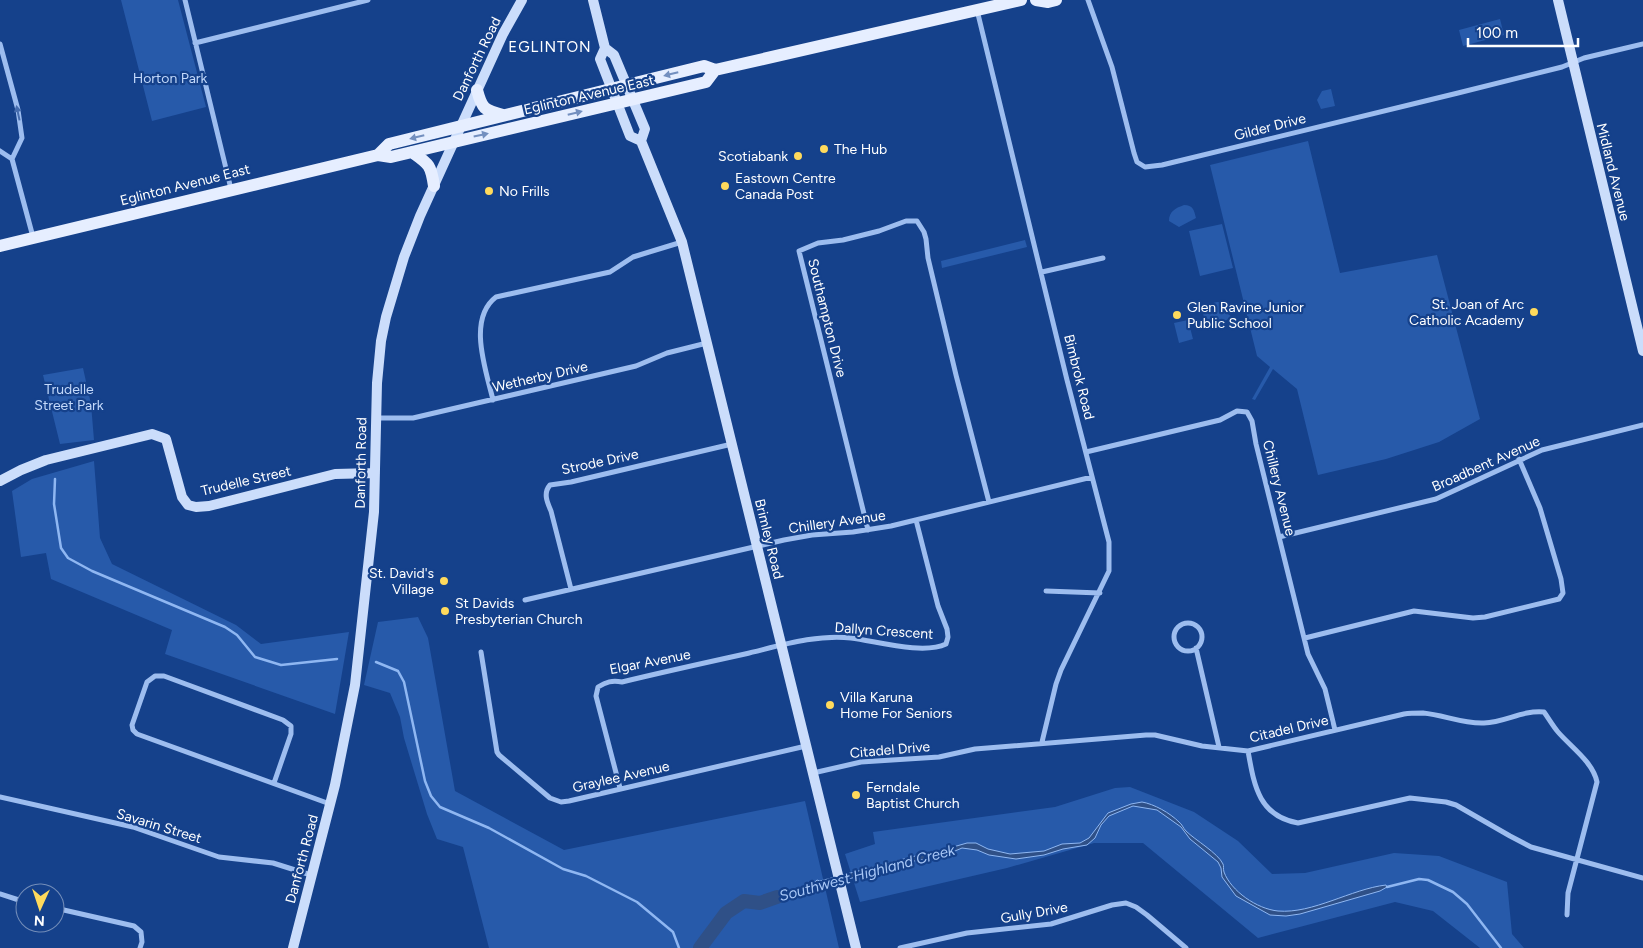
<svg xmlns="http://www.w3.org/2000/svg" width="1643" height="948" font-family="Figtree,sans-serif">
<style>
.green{fill:#275aaa}
.water{fill:#2f5087;stroke:#8fb7f2}
.lines{fill:none;stroke-linecap:round;stroke-linejoin:round}
.stream{stroke:#8fb7f2;stroke-width:2.5}
.river{stroke:#2f5087;stroke-width:14}
.street{stroke:#9dbdef;stroke-width:5}
.secondary{stroke:#cbddfb;stroke-width:10}
.primary{stroke:#e6eeff;stroke-width:12}
.oneway{fill:#738fbf}
.oneway2{fill:#456cae}
.poi-dot{fill:#ffda5c;stroke:#15418b;stroke-width:2}
.labels{text-anchor:middle;dominant-baseline:central;stroke-width:4.5;stroke-linejoin:round;paint-order:stroke}
.street-label{font-size:14px;fill:#fff;stroke:#15418b}
.park-label{font-size:14px;fill:#c3d9fb;stroke:#15418b}
.poi-label{font-size:14px;fill:#fff;stroke:#15418b;text-anchor:start}
.neighbourhood-label{font-size:15px;letter-spacing:1px;fill:#fff;stroke:#15418b}
.water-label{font-size:15px;font-style:italic;fill:#a9c8f7;stroke:#15418b}
</style>
<rect width="100%" height="100%" fill="#15418b"/>
<path class="green" d="M121,0H178L206,107L152,121Z
M1500,19L1504,35L1463,46L1459,30Z
M1331,89L1335,106L1321,109L1317,100L1322,91Z
M1308,141L1340,273L1437,255L1480,419L1439,442L1386,459L1318,475L1297,389L1273,369L1255,400L1252,399L1270,367L1257,356L1210,165Z
M1184,205C1193,205 1194,210 1196,218L1179,227L1169,221C1169,211 1176,208 1184,205Z
M1222,224L1233,268L1200,276L1189,231Z
M1025,240L1027,247L942,268L941,261Z
M1217,302H1223L1228,314L1232,317L1216,326V329L1209,330L1202,323L1204,320L1203,311L1200,309L1209,304Z
M1188,320L1193,339L1179,343L1174,323Z
M83,368L91,404L94,440L60,444L43,375Z
M94,461L100,538L112,564L236,625L261,644L349,632L335,714L165,654L172,630L51,579L46,553L21,557L12,491L32,479Z
M418,617L428,638L455,791L564,850L805,801L839,948H489L463,847L437,839L427,814L404,738L400,717L390,693L364,685L378,622Z
M1130,787L1194,812L1238,841L1272,874L1305,873L1394,853L1439,856L1507,882L1512,934L1524,948H1480L1433,911L1395,902L1258,938L1143,843H1094L1007,868L860,902L845,854L875,844L873,832L1055,807L1115,788Z"/>
<path class="water" d="M1142,802C1154,804 1170,813 1179,822C1182,824 1183,828 1186,831C1195,840 1218,853 1223,864C1224,866 1223,869 1224,872C1231,891 1257,909 1278,911C1313,914 1351,889 1386,885L1387,887L1380,891L1300,914L1286,916L1270,915L1236,896L1222,877L1221,868L1218,862L1190,839L1181,827L1157,810L1133,806L1109,816L1101,825L1095,838L1087,845L1063,849L1044,855L1016,859L989,855L977,850L962,848L941,857L914,861L819,887L805,895L760,903C766,900 773,895 779,894C791,891 809,889 817,880L820,881L923,854L939,853L953,847L967,843H976L988,849L1010,854L1044,851L1062,844L1080,843L1089,838L1108,813L1131,804Z"/>
<g class="lines">
<path class="stream" d="M55,479L54,504L61,548L68,558L92,571L225,627L237,635L255,657L281,665L337,659
M376,662L398,671L404,682L425,781L431,796L440,807L489,828L563,869L586,876L637,902L673,932L679,948
M1387,887L1419,879L1428,880L1453,892L1467,904L1501,948"/>
<path class="river" d="M700,948L726,913L744,901L760,903L777,897"/>
<path class="street" d="M185,0L231,189
M1088,0L1112,67L1134,153L1137,162L1145,167L1162,165L1458,93L1562,67L1584,58L1643,44
M977,10L1067,380L1109,542V571L1061,670L1056,684L1042,742
M195,43L368,0
M0,44L18,110L22,138L12,159L33,237
M0,151L12,159
M1042,272L1103,258
M493,400C486,370 467,319 496,297L610,272L633,257L682,242
M376,418H413L430,414L636,366L667,353L707,343
M1086,452L1220,420L1237,411L1247,412L1252,421L1256,444L1308,654L1325,689L1335,730
M868,530L799,251L818,243L843,240L879,231L906,221H917L924,232L926,239L928,258L956,375L989,502
M1279,537L1436,499L1542,450L1643,425
M571,589L551,511C547,502 543,493 550,485L571,482L732,444
M1046,591L1100,593
M525,600L784,540L812,535L853,532L891,526L1092,477
M1174 637a14 14 0 1 1 28 0a14 14 0 1 1-28 0Z
M1305,638L1414,611L1473,618L1485,617L1559,599L1563,593L1561,579L1540,508L1519,459
M1196,648L1219,747
M481,652L497,752L499,755L550,798L561,802L569,801L806,746
M1248,751C1254,784 1258,816 1298,823L1410,798L1446,802L1456,805L1510,836L1531,847L1643,878
M813,773L861,762L939,757L975,749L1146,735H1155L1202,746L1248,751L1404,714C1410,713 1417,713 1423,713C1444,715 1463,724 1484,723C1506,722 1522,710 1544,712C1549,719 1553,726 1558,732C1571,747 1593,762 1597,782L1568,893L1567,915
M274,783L291,734V726L283,720L164,676H155L147,682L132,725L133,730L137,734L330,804
M620,788L596,696L598,687C606,682 612,680 622,682C663,672 704,663 745,654C779,646 816,634 851,638C876,641 923,655 946,644L948,637L947,629L938,606L916,520
M0,797L133,827L219,857L273,863L311,875
M0,894L25,902
M55,908L134,926L141,932L142,942L140,948
M900,948L967,933L1051,924L1112,905L1126,903L1136,907L1147,915L1186,948"/>
<path class="secondary" d="M593,0L605,48L614,55L645,129L641,141L682,242L856,948
M1558,0L1643,351
M605,48L600,59L630,136L641,141
M0,481L21,470L46,460L152,434L166,439L182,497L188,505L196,507L209,506L335,474L375,473
M293,948L335,785L355,685L374,512L377,383L381,341L386,317L404,257L420,216L503,34L522,0"/>
<path class="primary" d="M1036,0L1048,2L1056,0
M477,90C482,109 484,110 503,115
M412,152C429,164 431,165 434,186
M378,155L389,144L704,66L715,70L1021,0
M0,246L378,155L391,157L706,82L715,70"/>
</g>
<defs><path id="oneway-solid" d="M-6-.8H1V-3.2L6.5 0L1 3.2V.8H-6Z" transform="scale(1.25)"/></defs>
<g class="oneway">
<use href="#oneway-solid" transform="translate(671 74) rotate(166)"/>
<use href="#oneway-solid" transform="translate(575 113) rotate(-14)"/>
<use href="#oneway-solid" transform="translate(481 135) rotate(-12)"/>
<use href="#oneway-solid" transform="translate(417 137) rotate(166)"/>
</g>
<use class="oneway2" href="#oneway-solid" transform="translate(18 113) rotate(-102)"/>
<g class="poi-dot">
<circle cx="824" cy="149" r="5"/>
<circle cx="798" cy="156" r="5"/>
<circle cx="725" cy="186" r="5"/>
<circle cx="489" cy="191" r="5"/>
<circle cx="1534" cy="312" r="5"/>
<circle cx="1177" cy="315" r="5"/>
<circle cx="444" cy="581" r="5"/>
<circle cx="445" cy="611" r="5"/>
<circle cx="830" cy="705" r="5"/>
<circle cx="856" cy="795" r="5"/>
</g>
<g class="labels">
<g class="street-label">
<text transform="translate(477 59) rotate(-64)">Danforth Road</text>
<text transform="translate(589 95) rotate(-13)">Eglinton Avenue East</text>
<text transform="translate(1270 127) rotate(-14)">Gilder Drive</text>
<text transform="translate(1613 172) rotate(76)">Midland Avenue</text>
<text transform="translate(185 185) rotate(-14)">Eglinton Avenue East</text>
<text transform="translate(827 318) rotate(76)">Southampton Drive</text>
<text transform="translate(540 377) rotate(-13)">Wetherby Drive</text>
<text transform="translate(1079 377) rotate(76)">Bimbrok Road</text>
<text transform="translate(600 462) rotate(-12)">Strode Drive</text>
<text transform="translate(361 463) rotate(-89)">Danforth Road</text>
<text transform="translate(1486 464) rotate(-24)">Broadbent Avenue</text>
<text transform="translate(246 481) rotate(-13)">Trudelle Street</text>
<text transform="translate(1279 488) rotate(76)">Chillery Avenue</text>
<text transform="translate(837 522) rotate(-8)">Chillery Avenue</text>
<text transform="translate(769 539) rotate(76)">Brimley Road</text>
<text transform="translate(884 631) rotate(4)">Dallyn Crescent</text>
<text transform="translate(650 662) rotate(-11)">Elgar Avenue</text>
<text transform="translate(1289 729) rotate(-13)">Citadel Drive</text>
<text transform="translate(890 750) rotate(-5)">Citadel Drive</text>
<text transform="translate(621 777) rotate(-13)">Graylee Avenue</text>
<text transform="translate(159 826) rotate(17)">Savarin Street</text>
<text transform="translate(302 859) rotate(-75)">Danforth Road</text>
<text transform="translate(1034 913) rotate(-10)">Gully Drive</text>
</g>
<g class="park-label">
<text x="170" y="78">Horton Park</text>
<text x="69" y="389">Trudelle<tspan x="69" dy="16">Street Park</tspan></text>
</g>
<g class="poi-label">
<text x="834" y="149">The Hub</text>
<text x="788" y="156" text-anchor="end">Scotiabank</text>
<text x="735" y="178">Eastown Centre<tspan x="735" dy="16">Canada Post</tspan></text>
<text x="499" y="191">No Frills</text>
<text x="1524" y="304" text-anchor="end">St. Joan of Arc<tspan x="1524" dy="16">Catholic Academy</tspan></text>
<text x="1187" y="307">Glen Ravine Junior<tspan x="1187" dy="16">Public School</tspan></text>
<text x="434" y="573" text-anchor="end">St. David's<tspan x="434" dy="16">Village</tspan></text>
<text x="455" y="603">St Davids<tspan x="455" dy="16">Presbyterian Church</tspan></text>
<text x="840" y="697">Villa Karuna<tspan x="840" dy="16">Home For Seniors</tspan></text>
<text x="866" y="787">Ferndale<tspan x="866" dy="16">Baptist Church</tspan></text>
</g>
<g class="neighbourhood-label">
<text x="550" y="47">EGLINTON</text>
</g>
<g class="water-label">
<text transform="translate(867 873) rotate(-15)">Southwest Highland Creek</text>
</g>
</g>
<g transform="translate(40 908) rotate(183)"><circle r="24" fill="#15418b" stroke="#738db9"/>
<path d="M0-4L9 19L0 12L-9 19Z" fill="#ffda5c"/>
<text y="-8" font-size="14" font-weight="bold" text-anchor="middle" fill="#ffffff">N</text>
</g>
<path d="M1468 38v8h110v-8" fill="none" stroke="#ffffff" stroke-width="2.5"/>
<text x="1476" y="38" font-size="15" fill="#ffffff" stroke="#15418b" stroke-width="4" paint-order="stroke">100 m</text>
</svg>
